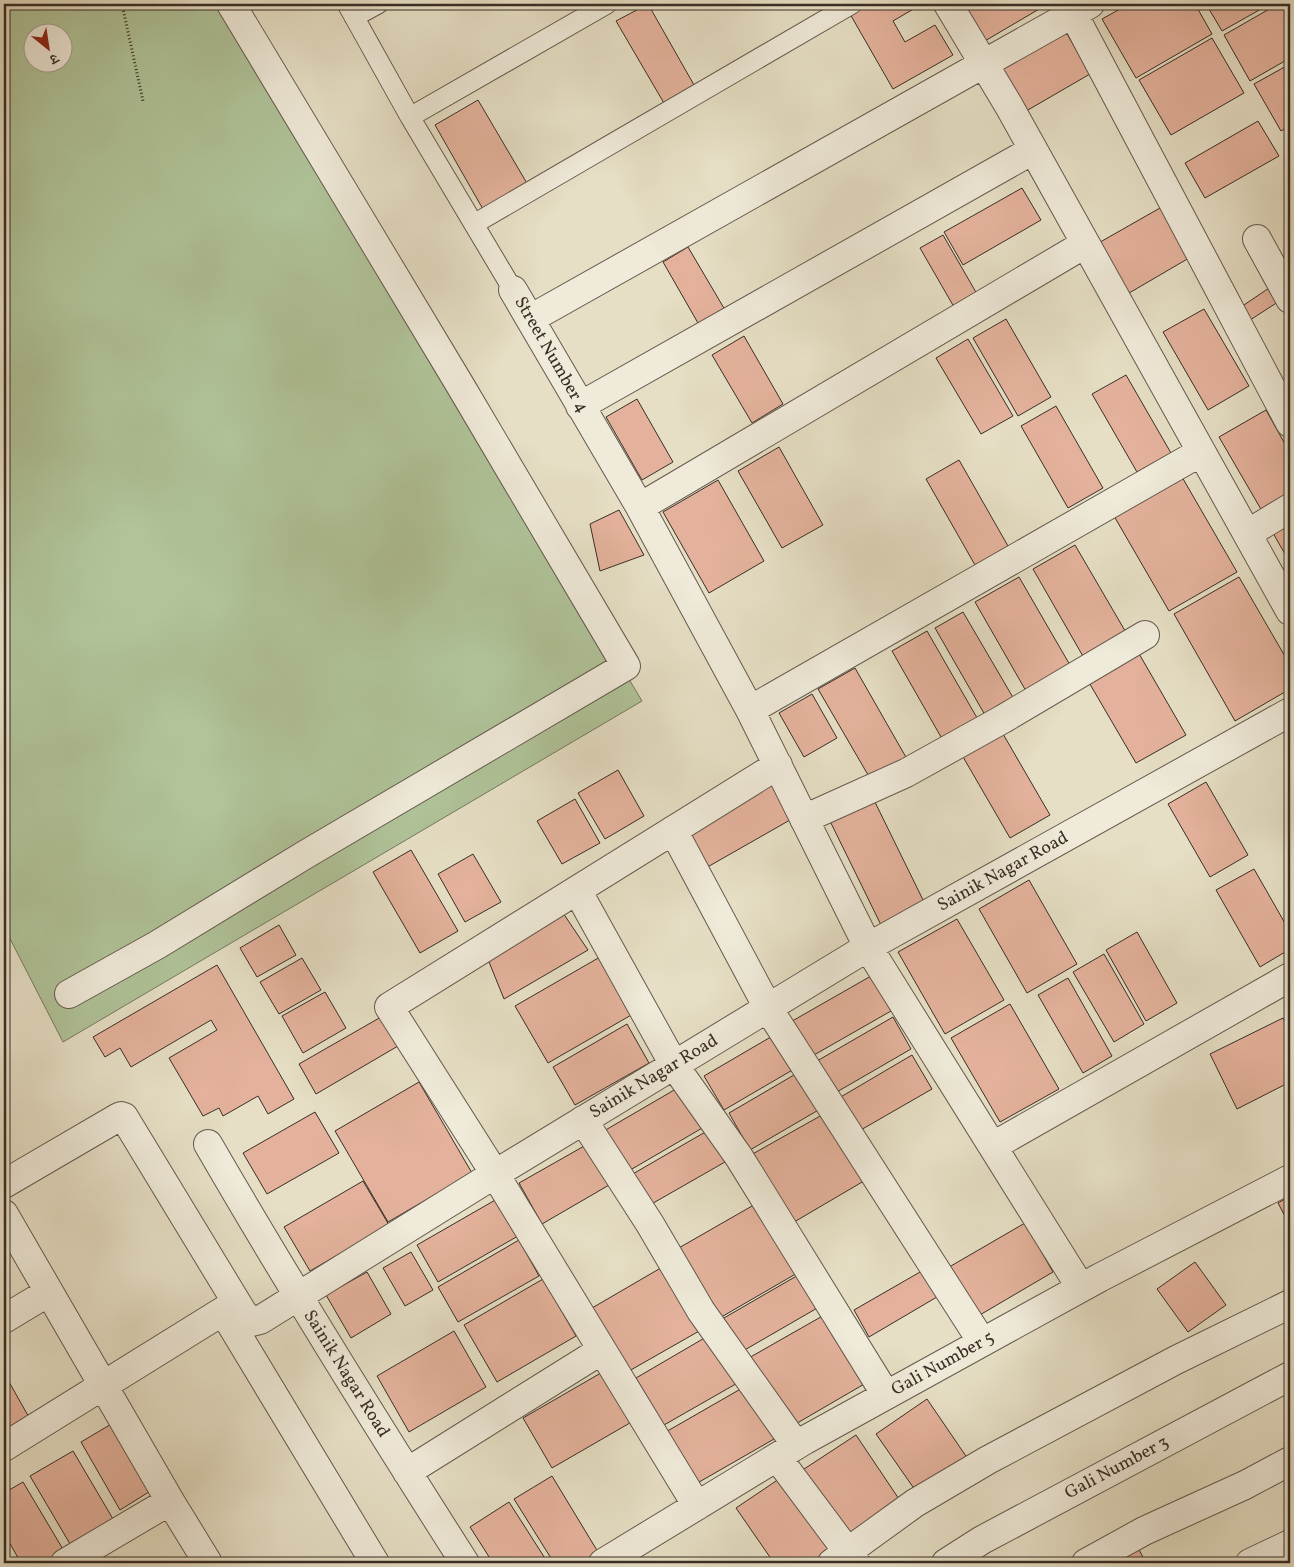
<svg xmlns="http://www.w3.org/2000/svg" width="1294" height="1567" font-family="Vollkorn,'Noto Serif Devanagari',serif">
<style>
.green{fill:#b0c399;stroke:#747860;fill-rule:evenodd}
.building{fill:#e4b29c;stroke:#392e26}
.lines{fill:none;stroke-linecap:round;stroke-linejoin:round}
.service-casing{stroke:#645a4e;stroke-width:21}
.minor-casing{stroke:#645a4e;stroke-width:30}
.path{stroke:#392e26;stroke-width:3;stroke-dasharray:1 2.5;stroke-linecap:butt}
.service{stroke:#efead9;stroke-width:19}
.minor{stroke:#efead9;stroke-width:28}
.labels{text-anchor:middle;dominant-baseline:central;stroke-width:4;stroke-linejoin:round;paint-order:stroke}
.street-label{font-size:18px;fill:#392e26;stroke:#efead9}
</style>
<rect width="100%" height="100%" fill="#e6dfc5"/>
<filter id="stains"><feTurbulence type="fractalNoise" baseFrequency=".004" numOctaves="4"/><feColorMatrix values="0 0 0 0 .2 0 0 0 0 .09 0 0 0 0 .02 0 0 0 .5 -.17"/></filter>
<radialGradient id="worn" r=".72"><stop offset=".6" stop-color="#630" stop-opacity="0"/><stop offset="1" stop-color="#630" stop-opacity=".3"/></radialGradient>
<path class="green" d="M4,4H226L642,701L63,1042L4,927ZM32,32H62V62H32Z"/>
<path class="building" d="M648,4L698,92L668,110L616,21Z
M852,4H922L893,21L905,42L935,25L953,55L893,89L846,7Z
M957,4H1045L1046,5L978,45Z
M1129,4H1195L1212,34L1136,78L1102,19Z
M1206,4H1270L1222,31Z
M1278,4H1285L1290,13V58L1250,81L1224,35Z
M1066,32L1090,74L1021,114L997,71Z
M1212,38L1244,93L1171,135L1139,80Z
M1290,64V126L1281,131L1254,84Z
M478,100L528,185L484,211L435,125Z
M1258,121L1279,156L1205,198L1185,163Z
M1022,188L1041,220L963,265L944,232Z
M1160,208L1189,258L1124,296L1095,245Z
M943,235L977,294L954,307L920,248Z
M688,247L728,315L702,330L663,262Z
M1272,286L1281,300L1247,322L1238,309Z
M1204,309L1249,386L1208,410L1163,332Z
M1006,319L1051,397L1018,416L973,338Z
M744,336L783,404L752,423L712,355Z
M968,339L1013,416L981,434L936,358Z
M1126,375L1171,453L1137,472L1092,394Z
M637,399L673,462L642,480L606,417Z
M1056,406L1103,488L1068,508L1021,426Z
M1266,410L1290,453V495L1262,511L1219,437Z
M779,447L823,525L782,548L738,471Z
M959,460L1008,546L975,565L926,479Z
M1182,477L1237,572L1169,611L1114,516Z
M718,480L764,561L709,593L663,512Z
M619,510L644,555L600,571L590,524Z
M1290,524V563L1273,533Z
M1075,545L1131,641L1088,665L1033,569Z
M1019,577L1074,672L1030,698L975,602Z
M1239,577L1290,665V689L1235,721L1174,614Z
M963,612L1018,706L989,722L935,628Z
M927,631L980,723L945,744L892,651Z
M1134,645L1186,735L1136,763L1084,674Z
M855,668L907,759L871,780L818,689Z
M812,694L837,738L804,757L779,713Z
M999,727L1050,815L1010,838L959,750Z
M618,770L644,816L605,839L578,793Z
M774,776L797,816L704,869L681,830Z
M1206,782L1248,855L1210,877L1168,804Z
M871,794L927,908L883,929L827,815Z
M575,799L600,843L562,864L537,821Z
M411,850L458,931L420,953L373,872Z
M473,854L501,902L465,922L438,874Z
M1254,869L1290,932V949L1260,967L1216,890Z
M1029,880L1077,964L1027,993L979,909Z
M563,913L588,950L504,999L487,957Z
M957,919L1004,1000L945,1034L898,952Z
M279,925L296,955L257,977L240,948Z
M1137,932L1177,1003L1146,1021L1106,950Z
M1104,954L1144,1024L1114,1042L1073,972Z
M600,957L633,1014L548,1063L515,1006Z
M302,958L321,990L279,1014L260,982Z
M217,965L294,1099L268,1114L258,1096L223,1116L219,1108L203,1116L169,1058L217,1030L211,1020L131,1067L120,1048L105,1057L93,1037Z
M871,976L891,1011L807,1059L787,1024Z
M1068,978L1112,1056L1083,1073L1038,995Z
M325,992L346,1028L303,1053L282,1016Z
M1010,1004L1059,1089L1000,1122L951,1038Z
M381,1017L398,1046L316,1094L299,1064Z
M893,1017L911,1049L835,1093L817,1061Z
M1283,1018L1290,1032V1082L1237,1109L1210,1054Z
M627,1024L649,1063L575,1105L553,1067Z
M781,1031L801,1065L724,1110L704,1076Z
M912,1055L932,1089L859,1131L839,1098Z
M806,1068L827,1105L750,1150L729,1113Z
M419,1082L472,1173L388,1222L335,1131Z
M681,1086L704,1127L620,1176L597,1135Z
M315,1112L339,1153L267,1194L243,1153Z
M822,1115L869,1178L789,1225L749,1156Z
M707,1131L725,1162L648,1206L631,1175Z
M593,1141L616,1181L542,1224L519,1183Z
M363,1181L389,1225L310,1271L284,1227Z
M1290,1196V1226L1278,1203Z
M497,1199L518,1236L438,1282L417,1245Z
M759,1202L799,1272L711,1323L670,1253Z
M1025,1223L1053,1272L973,1319L944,1270Z
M519,1240L539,1276L458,1322L438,1287Z
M411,1252L433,1290L405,1306L383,1268Z
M671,1262L708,1326L629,1371L592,1308Z
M1195,1262L1226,1305L1188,1332L1157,1289Z
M927,1268L942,1294L869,1337L854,1310Z
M367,1272L391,1314L351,1338L326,1295Z
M800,1274L819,1307L736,1355L717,1322Z
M543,1279L576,1336L497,1382L464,1325Z
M826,1314L866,1383L787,1429L747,1359Z
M454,1331L486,1387L409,1432L377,1376Z
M713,1333L741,1381L664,1425L636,1378Z
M606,1370L635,1420L552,1468L523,1418Z
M4,1373L35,1428L4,1446Z
M751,1383L781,1435L694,1485L664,1433Z
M927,1399L972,1465L922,1500L876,1434Z
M113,1423L152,1490L120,1510L81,1442Z
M856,1435L905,1508L847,1546L798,1473Z
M73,1451L116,1524L73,1549L30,1476Z
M788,1473L842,1554L828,1563H774L736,1508Z
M552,1476L598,1552L579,1563H554L514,1499Z
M23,1482L67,1556L54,1563H21L4,1533V1493Z
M509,1502L548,1563H493L470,1527Z
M1134,1540L1146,1563H1091Z"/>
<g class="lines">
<defs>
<path id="service" d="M347,4L410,117L513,290
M354,17L378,4
M410,117L607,4
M474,224L852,4"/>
<path id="minor" d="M948,4L1009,106L1290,611
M1068,4L1290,423
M1257,239L1290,299
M513,290L640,507L750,710L868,947L1081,1288
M530,319L1090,4
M580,406L1033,150
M640,507L1085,244
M1247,534L1290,508
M750,710L1201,452
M804,819L906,773L1003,719L1145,635
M673,830L768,1008L982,1342
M577,890L674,1065L739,1157L886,1395
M69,994L157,945L308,853L626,666L460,385L231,4
M583,1120L650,1224L701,1311L796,1445
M208,1144C290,1286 377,1425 465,1563
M993,1146L1290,977
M4,1184L117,1118L121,1116L124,1117L243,1313L252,1322L260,1320L495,1174L868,947L1290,712
M4,1214L170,1501L208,1563
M223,1311L375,1563
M4,1319L49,1292
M4,1447L236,1303
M777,1457L856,1563
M407,1472L602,1350
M697,1506L495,1174L389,1007L778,765
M65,1563L170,1501
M603,1563L805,1440L1099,1278L1290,1179
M832,1563L915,1503L988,1460L1176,1360L1290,1304
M946,1563L982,1540L1290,1376
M1086,1563L1144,1531L1245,1485L1290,1461
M1250,1563L1290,1544"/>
</defs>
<use href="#service" class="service-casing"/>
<use href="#minor" class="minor-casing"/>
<path class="path" d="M122,4L143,101"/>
<use href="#service" class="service"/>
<use href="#minor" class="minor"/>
</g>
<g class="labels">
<g class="street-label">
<text transform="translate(551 355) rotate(60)">Street Number 4</text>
<text transform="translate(1003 872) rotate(-29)">Sainik Nagar Road</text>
<text transform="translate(654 1077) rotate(-31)">Sainik Nagar Road</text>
<text transform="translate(943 1364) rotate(-29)">Gali Number 5</text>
<text transform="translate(346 1374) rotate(58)">Sainik Nagar Road</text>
<text transform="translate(1117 1468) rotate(-28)">Gali Number 3</text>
</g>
</g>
<rect width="1294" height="1567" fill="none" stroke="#e6dfc5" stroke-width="20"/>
<rect x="5" y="5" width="1284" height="1557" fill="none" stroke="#392e26" stroke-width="2.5"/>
<rect x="10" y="10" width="1274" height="1547" fill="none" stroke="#392e26"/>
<g transform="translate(48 48) rotate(150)"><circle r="24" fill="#efead9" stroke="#a69f91"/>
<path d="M0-4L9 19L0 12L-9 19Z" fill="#8f2418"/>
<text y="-8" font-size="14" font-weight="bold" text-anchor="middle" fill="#392e26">उ</text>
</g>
<rect width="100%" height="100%" filter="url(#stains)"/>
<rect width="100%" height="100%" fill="url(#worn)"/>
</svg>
